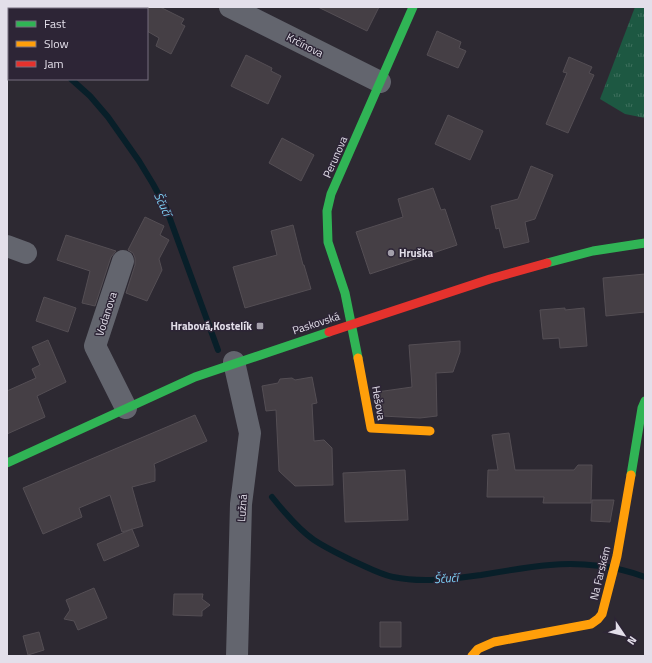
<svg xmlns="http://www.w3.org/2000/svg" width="652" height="663" font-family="'Titillium Web',sans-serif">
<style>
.grass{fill:url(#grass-tufts)}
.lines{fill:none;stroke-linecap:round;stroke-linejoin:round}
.stream{stroke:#081f29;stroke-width:6}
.building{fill:#453f45;stroke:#544e54}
.street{stroke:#63656e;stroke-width:22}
.fast{stroke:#30b455;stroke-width:9}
.slow{stroke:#ff9f0a;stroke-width:9}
.jam{stroke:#e5322d;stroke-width:9}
.poi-dot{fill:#a39faa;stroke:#2d2536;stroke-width:1.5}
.labels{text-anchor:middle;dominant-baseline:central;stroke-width:3;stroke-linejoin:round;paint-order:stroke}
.street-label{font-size:11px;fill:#e3dfea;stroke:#2d2536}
.poi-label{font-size:11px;font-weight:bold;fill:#e3dfea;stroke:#2d2536;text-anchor:start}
.water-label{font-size:12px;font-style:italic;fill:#7fd5fa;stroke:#2d2536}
</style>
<defs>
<pattern id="grass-tufts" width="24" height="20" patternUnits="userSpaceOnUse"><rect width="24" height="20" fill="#1d5842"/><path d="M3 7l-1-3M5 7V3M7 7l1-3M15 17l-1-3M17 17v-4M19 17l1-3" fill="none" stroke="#3e705d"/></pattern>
</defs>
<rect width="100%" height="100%" fill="#2d2932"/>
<path class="grass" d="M635,7H645V118L625,114L600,99Z"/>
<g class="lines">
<path class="stream" d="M7,40L9,41
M71,79L90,96L108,117L139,161L153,184L166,208L218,350
M272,497C284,512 298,529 314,540C326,548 339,554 351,560C365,566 379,574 393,577C422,583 452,579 481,575C504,571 527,567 550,565C581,562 616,566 645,577"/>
</g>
<path class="building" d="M147,7H160L184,19L181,24L185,26L171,54L156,46L159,38L147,31Z
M318,7H379L367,31Z
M437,31L461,42L459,48L466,51L458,68L427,55Z
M246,55L272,68L271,71L281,76L268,104L231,86Z
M569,57L592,67L589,73L594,75L568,133L546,124L567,73L563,72Z
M448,115L483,131L470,160L435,144Z
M282,138L314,155L301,181L269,163Z
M531,166L553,175L535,219L525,222L529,242L504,248L499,228L496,229L491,206L518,199Z
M433,188L441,210L445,209L457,245L370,274L356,232L403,217L398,199Z
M145,217L164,226L160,235L169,240L159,259L162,270L147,301L126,293L135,265V258L133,253L128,250Z
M293,225L303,265H304L311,289L245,308L233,267L277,255L271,231Z
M66,235L116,251L111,257L95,306L82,303L90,271L57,260Z
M645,274V312L606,316L603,278Z
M44,297L76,308L68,332L36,321Z
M565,308V310L584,308L587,346L560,348L559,338L543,339L540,310Z
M48,340L66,382L37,396L45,417L7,434V391L36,378L32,369L40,365L32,347Z
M460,341V352L453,372L436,373L437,416L420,418L382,416L377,392L412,387L409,345Z
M312,377L317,403L312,404L314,441L324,440L332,448L333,485L295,486L279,471L276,410L266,411L262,386L278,383L280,379L292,378L295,380Z
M195,415L207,441L154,464L155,469V481L132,487L143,526L122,532L110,495L79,508L82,517L43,534L23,488Z
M509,433L515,470H574L578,465H592L591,503H543L544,497H487L488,470H498L492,435Z
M405,470L408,520L345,522L343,473Z
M592,500H614L610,522L591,521Z
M132,529L139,546L104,561L97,544Z
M94,588L107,618L78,630L74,621L64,619L70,610L66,600Z
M174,594H203L202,599L210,605L202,611V616L173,615Z
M380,622H401V647H380Z
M39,632L44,650L28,655L23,636Z"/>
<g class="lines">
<path class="street" d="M230,7L380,82
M7,246L26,253
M123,261L95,346L126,408
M234,362L250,433L241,504L237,656"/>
<path class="fast" d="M547,263L593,251L645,243
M358,358L345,293L328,242L327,211L331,194L413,7
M7,463L195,377L329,332
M631,475L642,408L645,401"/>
<path class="slow" d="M358,358L371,428L430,431
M472,656L478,649L494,642L591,624L598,619L602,614L617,556L631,475"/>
<path class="jam" d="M329,332L490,279L547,263"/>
</g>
<g class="poi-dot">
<circle cx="391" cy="253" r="4"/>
<rect x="256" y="322" width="8" height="8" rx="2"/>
</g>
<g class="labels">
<g class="street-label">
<text transform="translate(305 45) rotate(27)">Krčínova</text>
<text transform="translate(335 157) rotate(-66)">Perunova</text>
<text transform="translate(106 314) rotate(-72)">Vodanova</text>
<text transform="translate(316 323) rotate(-18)">Paskovská</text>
<text transform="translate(379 403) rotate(80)">Hešova</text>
<text transform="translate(242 508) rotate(-86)">Lužná</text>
<text transform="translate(600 573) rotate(-76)">Na Farském</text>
</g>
<g class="poi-label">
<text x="399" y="253">Hruška</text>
<text x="252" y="326" text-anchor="end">Hrabová,Kostelík</text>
</g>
<g class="water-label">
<text transform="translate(163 204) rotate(65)">Ščučí</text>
<text transform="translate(446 578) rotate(-4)">Ščučí</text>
</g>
</g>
<rect width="652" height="663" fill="none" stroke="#e3dfea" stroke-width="16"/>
<rect x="8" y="8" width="140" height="72" fill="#2d2536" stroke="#766f7e"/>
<rect x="16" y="21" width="20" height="6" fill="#30b455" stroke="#766f7e"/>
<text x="44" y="28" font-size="12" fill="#e3dfea">Fast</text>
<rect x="16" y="41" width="20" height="6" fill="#ff9f0a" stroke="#766f7e"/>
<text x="44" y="48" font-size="12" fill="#e3dfea">Slow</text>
<rect x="16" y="61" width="20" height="6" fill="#e5322d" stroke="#766f7e"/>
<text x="44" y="68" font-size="12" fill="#e3dfea">Jam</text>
<g transform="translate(624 635) rotate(125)" stroke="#2d2536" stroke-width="3" paint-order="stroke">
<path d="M0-3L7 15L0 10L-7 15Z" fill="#e3dfea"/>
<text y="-6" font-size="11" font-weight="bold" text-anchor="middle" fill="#e3dfea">N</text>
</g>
</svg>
